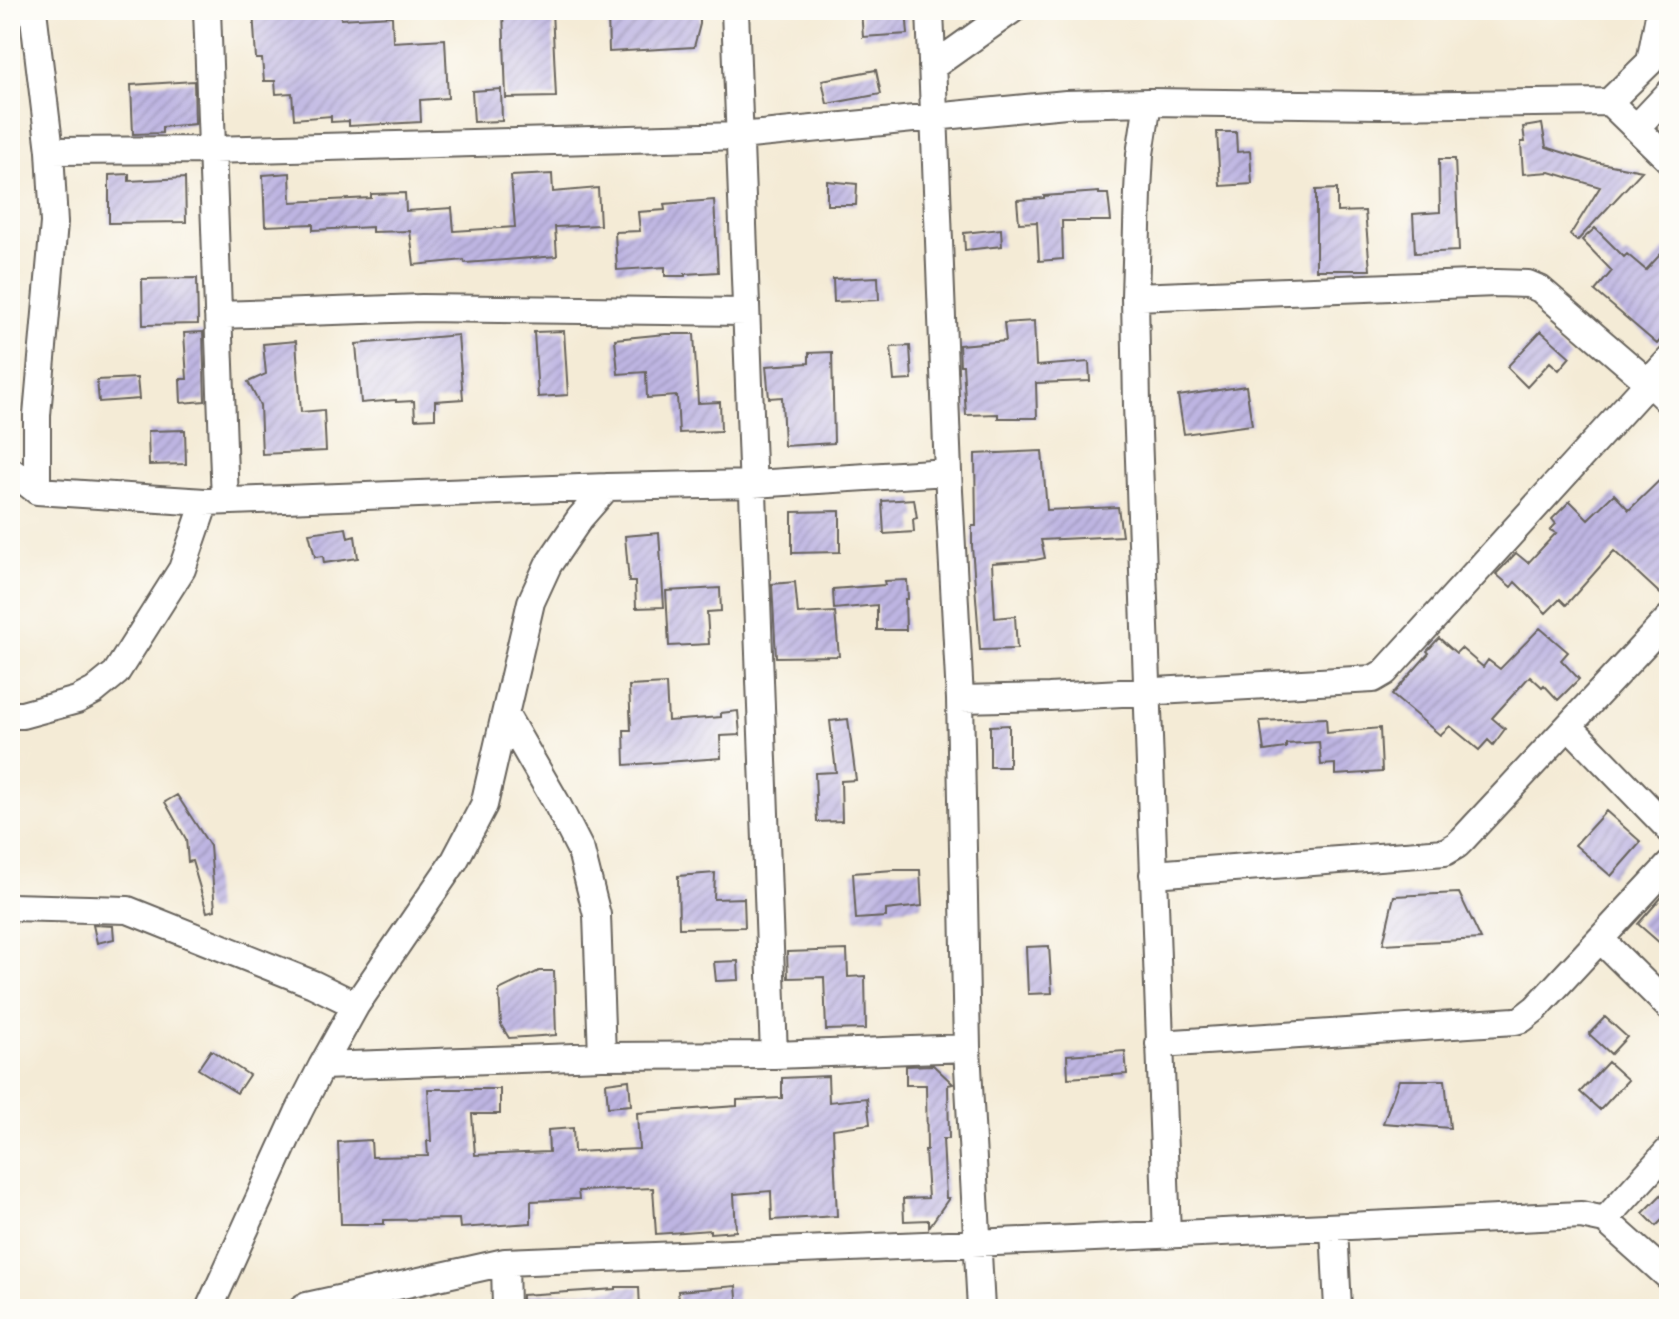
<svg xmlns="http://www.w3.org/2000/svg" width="1679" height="1319" font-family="Kalam,sans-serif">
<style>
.building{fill:url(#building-hatch)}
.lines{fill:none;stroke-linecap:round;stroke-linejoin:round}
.street-casing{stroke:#68645d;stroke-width:30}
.street{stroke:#fff;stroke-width:26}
</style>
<defs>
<pattern id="building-hatch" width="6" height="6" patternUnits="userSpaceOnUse" patternTransform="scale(2)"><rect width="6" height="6" fill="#beb5e2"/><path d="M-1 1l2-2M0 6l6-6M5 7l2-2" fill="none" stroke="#a39bc1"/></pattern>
</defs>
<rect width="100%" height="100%" fill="#fdfcf7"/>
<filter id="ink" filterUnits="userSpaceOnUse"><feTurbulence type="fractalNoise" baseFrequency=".0125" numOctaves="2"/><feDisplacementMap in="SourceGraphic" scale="16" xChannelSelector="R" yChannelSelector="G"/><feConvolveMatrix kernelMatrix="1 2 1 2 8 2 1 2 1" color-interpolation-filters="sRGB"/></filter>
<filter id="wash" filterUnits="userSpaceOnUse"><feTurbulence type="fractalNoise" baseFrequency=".006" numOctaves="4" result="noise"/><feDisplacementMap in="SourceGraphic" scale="32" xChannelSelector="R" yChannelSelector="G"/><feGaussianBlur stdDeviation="1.8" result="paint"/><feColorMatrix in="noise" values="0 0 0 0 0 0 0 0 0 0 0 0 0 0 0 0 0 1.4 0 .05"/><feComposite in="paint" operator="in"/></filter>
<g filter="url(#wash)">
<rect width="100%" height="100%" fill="#f4ebd6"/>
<g id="blocks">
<path class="building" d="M253,10H340L341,19L392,16L393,42L445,39L448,98L420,100L421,122L349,126V121L331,122V116L294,119L292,93L276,94L275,81H264L262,59H256Z
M503,10H552L556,97L506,98Z
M637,10H700V24L694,47L609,52L608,14H638Z
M861,10H906L908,34L863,37Z
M876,70L881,94L827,104L822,80Z
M194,81L195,124L162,127V133L133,134L131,85Z
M501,89L502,121L474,122L472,91Z
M1542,124L1546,147L1590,161L1642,171L1577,241L1570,235L1600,187L1550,172L1523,174L1521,142H1525L1523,127Z
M1217,132H1236L1237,152L1250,151L1252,184L1220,186Z
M1439,159H1455L1459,251L1415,253L1413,214L1440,212Z
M290,173L291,202L371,198V194L405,193L406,211L452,208L454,231L515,227L511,176L552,174L553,192L598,188L600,225L555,227L557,256L465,263L464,260L414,265L410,231L372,232V227L313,230V224L265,226L263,175Z
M129,174V181L185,178L186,222L109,223V175Z
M827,181L857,184L856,205H827Z
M1337,189V212L1365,211L1370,270H1316V190Z
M1099,192V194H1108L1111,221H1062L1063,259L1039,261L1037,222L1019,223L1017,200L1044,198V196Z
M714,200L718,272L685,274V276H665V267L617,270L615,232L640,231L638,212L665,210L664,204Z
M1595,228L1624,257L1627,254L1646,270L1669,245V330L1657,344L1595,291L1612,271L1582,240Z
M1001,229L1002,246L965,250L964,233Z
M878,277L879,300L834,302L833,279Z
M197,278L198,324L143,325L142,279Z
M1034,321L1036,366L1089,362L1090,381L1036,383L1037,418H998V414L966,415L963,365H960L959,345L1006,341L1004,323Z
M564,331L568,395L538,397L534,332Z
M1541,331L1570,357L1559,370L1550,362L1527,387L1507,367Z
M203,332L205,401L181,403L180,379H187L184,333Z
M666,334H694L698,403L720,402L721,431L679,433L677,396L647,398L646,372L618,374L615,339Z
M458,335L463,399L435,401V418L415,419L414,401L396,402V400L361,403L356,344Z
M296,341L301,412L324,410L326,451L262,454L260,405L248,382L266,374L263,344Z
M910,346L912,380L894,381L891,347Z
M832,352L834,443L784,446L782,397L769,398L766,366L809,363V353Z
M137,378L139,399L99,402L97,380Z
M1246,386L1252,425L1184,434L1178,396Z
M185,430L186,464L149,465L148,431Z
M1042,451L1047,510L1118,507L1122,536L1041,540L1045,558L1035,560L992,563L995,618L1015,616L1017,649L980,650L972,546V526H976L975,454Z
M1669,471V602L1614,551L1566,605L1560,599L1546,613L1515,582L1511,587L1496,574L1516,553L1528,563L1556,533L1550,530L1556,524L1552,519L1570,501L1588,519L1614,494L1629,510Z
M914,499L917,518L913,519L914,532L884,534L882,501Z
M840,511V552L792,553V512Z
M346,528L348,538L355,536L358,558L324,563L323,556L315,557L309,533Z
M659,533L664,607L636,608L635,582H629L625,536Z
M907,580L908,599H905L906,630H877V605L834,609L833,589L885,585L884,581Z
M795,582L798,614L835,612L839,656L776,657L772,584Z
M720,588L721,611L707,612L709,644L669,646L666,591Z
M1540,628L1568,652L1561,660L1579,679L1558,700L1544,685L1542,687L1530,676L1492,718L1505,729L1493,745L1488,740L1479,750L1450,726L1440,735L1392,695L1429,653L1427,651L1439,638L1456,653L1461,648L1483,667L1488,660L1500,669Z
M666,684L668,721L721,717V713L738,711L740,735L720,736L721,758L625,765L624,730H631L629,686Z
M1326,718L1327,733L1380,728L1382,772L1335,775V764L1321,765L1319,742L1286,744V748L1264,751L1260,721Z
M848,719L856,780L841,781L842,821L817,822L815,773L836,772L830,721Z
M1009,725V767H990V726Z
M177,795L210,846L215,910L207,912L192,861L188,862L186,839L165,802Z
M1606,811L1641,842L1611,876L1575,845Z
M894,870H920L922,906L886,910V917L856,919L853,873Z
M715,873L714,899L744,898L745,927L679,928L678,876Z
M1669,889V951L1638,924Z
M1459,893L1481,939L1383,944L1394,896Z
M93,925L113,926L114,939L97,943Z
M1049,946L1052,993L1028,994L1026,947Z
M847,950L848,977L865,976L866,1029L826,1030L824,977L788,978L787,952Z
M738,961L739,980L716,981L714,962Z
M539,971H554L556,1035L509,1038L501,1025L499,990Z
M1605,1017L1627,1037L1611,1054L1589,1034Z
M211,1050L249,1075L237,1093L198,1069Z
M1125,1051L1127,1074L1068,1078L1067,1055Z
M1608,1062L1628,1080L1600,1110L1580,1092Z
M933,1065L953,1084L948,1085L949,1139H943L946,1198H949L929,1227V1220L904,1221L903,1199L928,1198L925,1150H927L926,1085H906V1066Z
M828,1076L829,1102L867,1098L870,1124L833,1129L837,1216L772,1220L771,1191L734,1194L736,1231L710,1233V1230L656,1234L653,1188L578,1191L579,1199L531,1201V1223L460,1228L459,1219L384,1220V1224H341L338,1142L371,1140L372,1157L428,1156L427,1141H431L428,1089H500V1114H472L475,1155L549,1152L548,1130L573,1128L574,1152L639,1149L637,1113L737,1106V1100L782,1098V1078Z
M629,1080L631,1105L608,1107L606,1083Z
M1399,1080H1445L1450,1128L1383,1123Z
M1669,1187V1213L1656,1226L1643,1213Z
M736,1286L738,1309H680L678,1291Z
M616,1287H639L640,1309H522V1295L616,1289Z"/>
</g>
</g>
<g filter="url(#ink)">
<use href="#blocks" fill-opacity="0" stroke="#68645d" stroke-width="2"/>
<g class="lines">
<defs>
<path id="street" d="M33,10L50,151L54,223L37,415V491
M207,10L225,501
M735,10L774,1055
M930,10L948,472L960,699L967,1048L981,1309
M932,67L1012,10
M1148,102L1140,154L1138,192L1135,297L1137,405L1167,1235
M1609,102L1669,160
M1636,128L1669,93
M50,151L212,150L740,136L1066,104L1148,102L1380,105L1609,102L1650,62L1660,10
M1135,297L1496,283L1528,284L1540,289L1648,382L1669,402
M218,315L422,308L746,312
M10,470L37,491L205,502L607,487L753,484L948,472
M960,699L1049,697L1373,679L1385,672L1669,360
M505,714L556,802L581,851L597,915L602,1056
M10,715H22L77,700L94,691L116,673L182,569L205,502
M1569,726L1669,829
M1153,874L1445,852L1457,845L1463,839L1669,618
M10,907L128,910L313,984L356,1005
M1601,940L1669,1007
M1159,1044L1515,1021L1522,1019L1536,1008L1669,865
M322,1066L602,1056L774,1055L967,1048
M1605,1220L1669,1150
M1334,1227L1338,1309
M505,1262L506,1309
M209,1309L298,1113L322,1066L356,1005L455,860L484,805L531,602L548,565L580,518L607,487
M302,1309L307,1306L505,1262L1073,1239L1581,1215L1605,1220L1669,1277"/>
</defs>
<use href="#street" class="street-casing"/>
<use href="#street" class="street"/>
</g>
</g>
<rect width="1679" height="1319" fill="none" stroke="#fdfcf7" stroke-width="40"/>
</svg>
